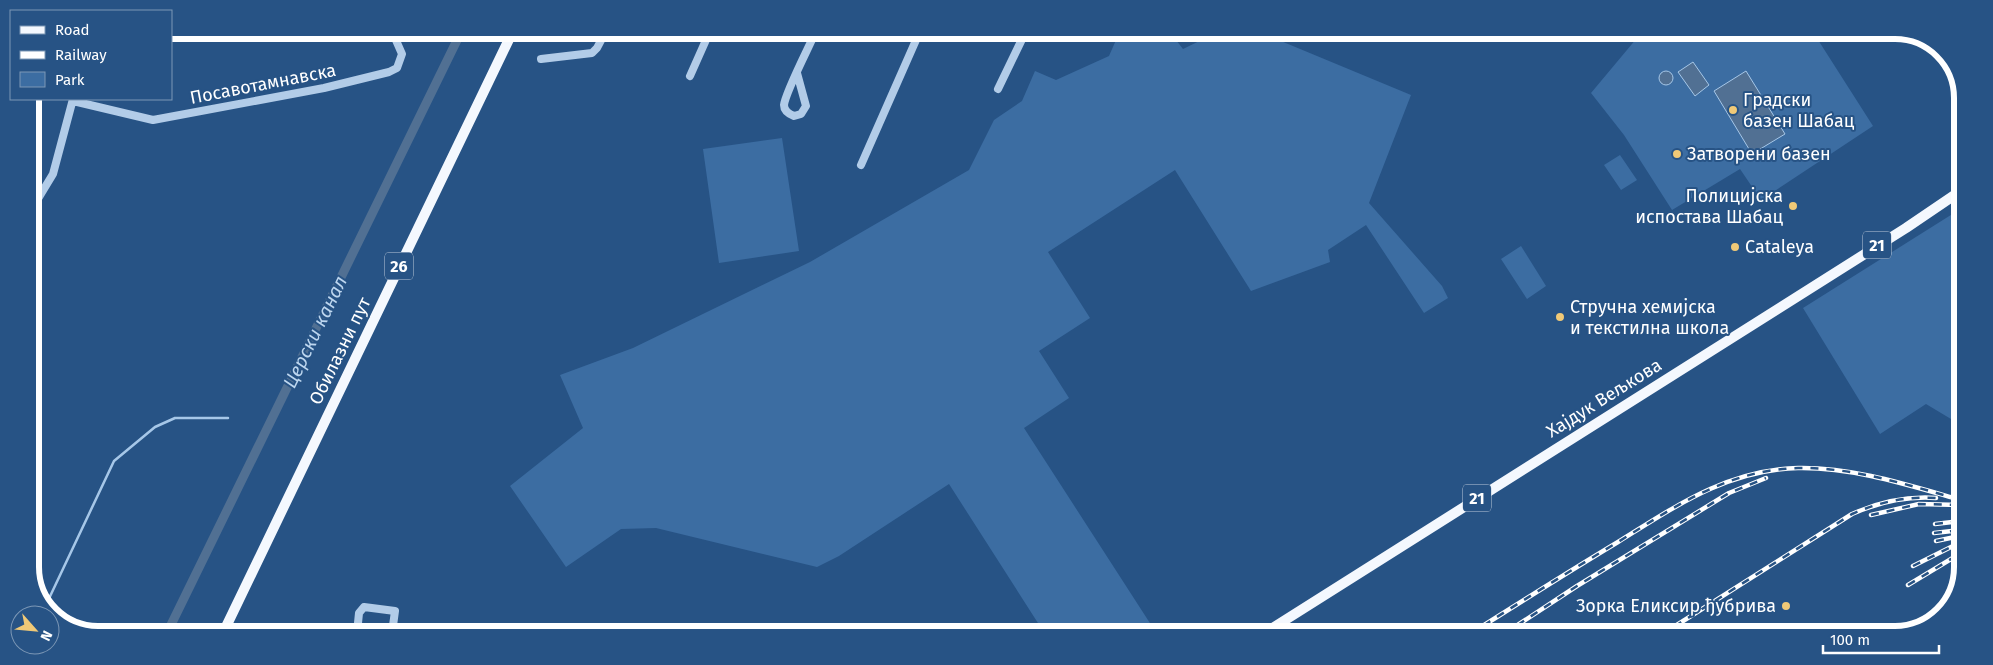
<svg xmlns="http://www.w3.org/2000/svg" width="1993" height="665" font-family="'Fira Sans',sans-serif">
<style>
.green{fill:#3c6da2}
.water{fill:#517093;stroke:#a6c7e8}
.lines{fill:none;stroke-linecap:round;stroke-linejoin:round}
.stream{stroke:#a6c7e8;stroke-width:2.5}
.canal{stroke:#517093;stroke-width:9}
.minor{stroke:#b2cce8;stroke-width:8}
.major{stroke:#f4f8fe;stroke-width:10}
.rail-casing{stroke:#fff;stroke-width:4.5}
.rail{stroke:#275385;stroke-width:2.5;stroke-dasharray:8;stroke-linecap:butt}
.poi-dot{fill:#f0c977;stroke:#275385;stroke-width:2}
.labels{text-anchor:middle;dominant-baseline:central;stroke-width:4;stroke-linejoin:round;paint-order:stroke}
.shield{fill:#275385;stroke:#becbda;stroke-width:1}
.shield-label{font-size:16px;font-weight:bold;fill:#fff}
.street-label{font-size:18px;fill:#fff;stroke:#275385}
.poi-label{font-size:18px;fill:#fff;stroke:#275385;text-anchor:start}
.water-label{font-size:19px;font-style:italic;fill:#bdd6ef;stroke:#275385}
.rim{fill:none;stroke:#fff;stroke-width:6}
</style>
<rect width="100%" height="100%" fill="#275385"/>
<path class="green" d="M1120,31H1169L1183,49L1220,31L1259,32L1411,95L1369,203L1442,286L1448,298L1424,313L1366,225L1328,250L1330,262L1251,291L1175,170L1048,252L1090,318L1039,351L1069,398L1024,428L1157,634H1045L949,484L839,556L817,567L656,528L621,529L566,567L510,486L583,428L560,375L633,348L810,262L969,170L994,120L1022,101L1035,71L1056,80L1109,56Z
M1642,32H1813L1873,126L1761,200L1740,169L1672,210L1624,135L1591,93Z
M782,138L799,251L719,263L703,149Z
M1620,155L1637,180L1621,190L1604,165Z
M1962,208L1961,425L1926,404L1880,434L1803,308Z
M1521,246L1546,286L1527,299L1501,259Z"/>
<path class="water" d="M1693,62L1709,85L1695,96L1678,72Z
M1659 78a7 7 0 1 1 14 0a7 7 0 1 1-14 0Z
M1746,71L1785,134L1752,154L1714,91Z"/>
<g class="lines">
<path class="stream" d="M45,607L114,461L155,427L175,418H228"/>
<path class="canal" d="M167,633L462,30"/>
<path class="minor" d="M378,30L395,38
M1102,31L1106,33
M541,59L592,53L597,48L606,31
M797,73L806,106L801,114L794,116C789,114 784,111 784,105C785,93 810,45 816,31
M690,76L710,31
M998,89L1026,31
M73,101L153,120L324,88L389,72L397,68L402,54L395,38
M861,165L920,31
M30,212L53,174L73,99
M357,633L359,613L364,607L395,611L392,633"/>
<path class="major" d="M223,633L513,31
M1263,634L1906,228L1962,190"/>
<defs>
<path id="rail" d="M1871,515L1919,504L1960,505
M1935,524L1961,521
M1934,533L1961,530
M1936,541L1955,537
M1913,566L1961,542
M1908,585L1961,553
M1470,634C1519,603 1568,572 1618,542C1676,506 1727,470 1798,468C1853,467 1908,485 1961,500
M1504,634L1577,586L1729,493L1766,478
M1661,635L1852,514C1879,502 1907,496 1936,498"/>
</defs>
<use href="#rail" class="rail-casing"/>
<use href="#rail" class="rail"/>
</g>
<g class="poi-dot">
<circle cx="1733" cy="110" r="5"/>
<circle cx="1677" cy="154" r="5"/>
<circle cx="1793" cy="206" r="5"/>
<circle cx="1735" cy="247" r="5"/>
<circle cx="1560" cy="317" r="5"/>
<circle cx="1786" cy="606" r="5"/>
</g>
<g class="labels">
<g class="shield">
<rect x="1863" y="231.5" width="28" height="27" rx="4"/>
<rect x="385" y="252.5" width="28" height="27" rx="4"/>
<rect x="1463" y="484.5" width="28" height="27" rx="4"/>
</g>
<g class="shield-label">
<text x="1877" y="245">21</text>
<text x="399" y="266">26</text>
<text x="1477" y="498">21</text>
</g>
<g class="street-label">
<text transform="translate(263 84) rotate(-11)">Посавотамнавска</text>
<text transform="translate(340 351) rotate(-64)">Обилазни пут</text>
<text transform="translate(1604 398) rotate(-32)">Хајдук Вељкова</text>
</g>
<g class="poi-label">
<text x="1743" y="100">Градски<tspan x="1743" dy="21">базен Шабац</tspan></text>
<text x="1687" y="154">Затворени базен</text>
<text x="1783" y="196" text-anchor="end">Полицијска<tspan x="1783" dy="21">испостава Шабац</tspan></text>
<text x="1745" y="247">Cataleya</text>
<text x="1570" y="307">Стручна хемијска<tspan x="1570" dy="21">и текстилна школа</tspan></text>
<text x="1776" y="606" text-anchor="end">Зорка Еликсир ђубрива</text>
</g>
<g class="water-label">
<text transform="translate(315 332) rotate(-64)">Церски канал</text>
</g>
</g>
<path d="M0 0H1993V665H0ZM98 39H1895A59 59 0 0 1 1954 98V567A59 59 0 0 1 1895 626H98A59 59 0 0 1 39 567V98A59 59 0 0 1 98 39Z" fill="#275385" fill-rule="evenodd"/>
<path class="rim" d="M98 39H1895A59 59 0 0 1 1954 98V567A59 59 0 0 1 1895 626H98A59 59 0 0 1 39 567V98A59 59 0 0 1 98 39Z"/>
<rect x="10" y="10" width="162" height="90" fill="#275385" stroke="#7d98b6"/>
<rect x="20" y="26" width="25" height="8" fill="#f4f8fe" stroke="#7d98b6"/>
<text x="55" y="35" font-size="15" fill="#ffffff">Road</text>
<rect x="20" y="51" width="25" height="8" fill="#ffffff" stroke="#7d98b6"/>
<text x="55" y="60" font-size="15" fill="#ffffff">Railway</text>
<rect x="20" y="72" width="25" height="15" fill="#3c6da2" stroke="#7d98b6"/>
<text x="55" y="85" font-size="15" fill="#ffffff">Park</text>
<g transform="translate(35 630) rotate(117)"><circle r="24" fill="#275385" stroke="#7d98b6"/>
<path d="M0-4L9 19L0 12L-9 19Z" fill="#f0c977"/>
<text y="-8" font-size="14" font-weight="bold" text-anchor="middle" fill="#ffffff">N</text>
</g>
<path d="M1823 645v8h116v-8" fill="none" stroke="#ffffff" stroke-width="2.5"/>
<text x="1830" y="645" font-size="15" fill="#ffffff" stroke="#275385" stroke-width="4" paint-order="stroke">100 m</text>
</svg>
